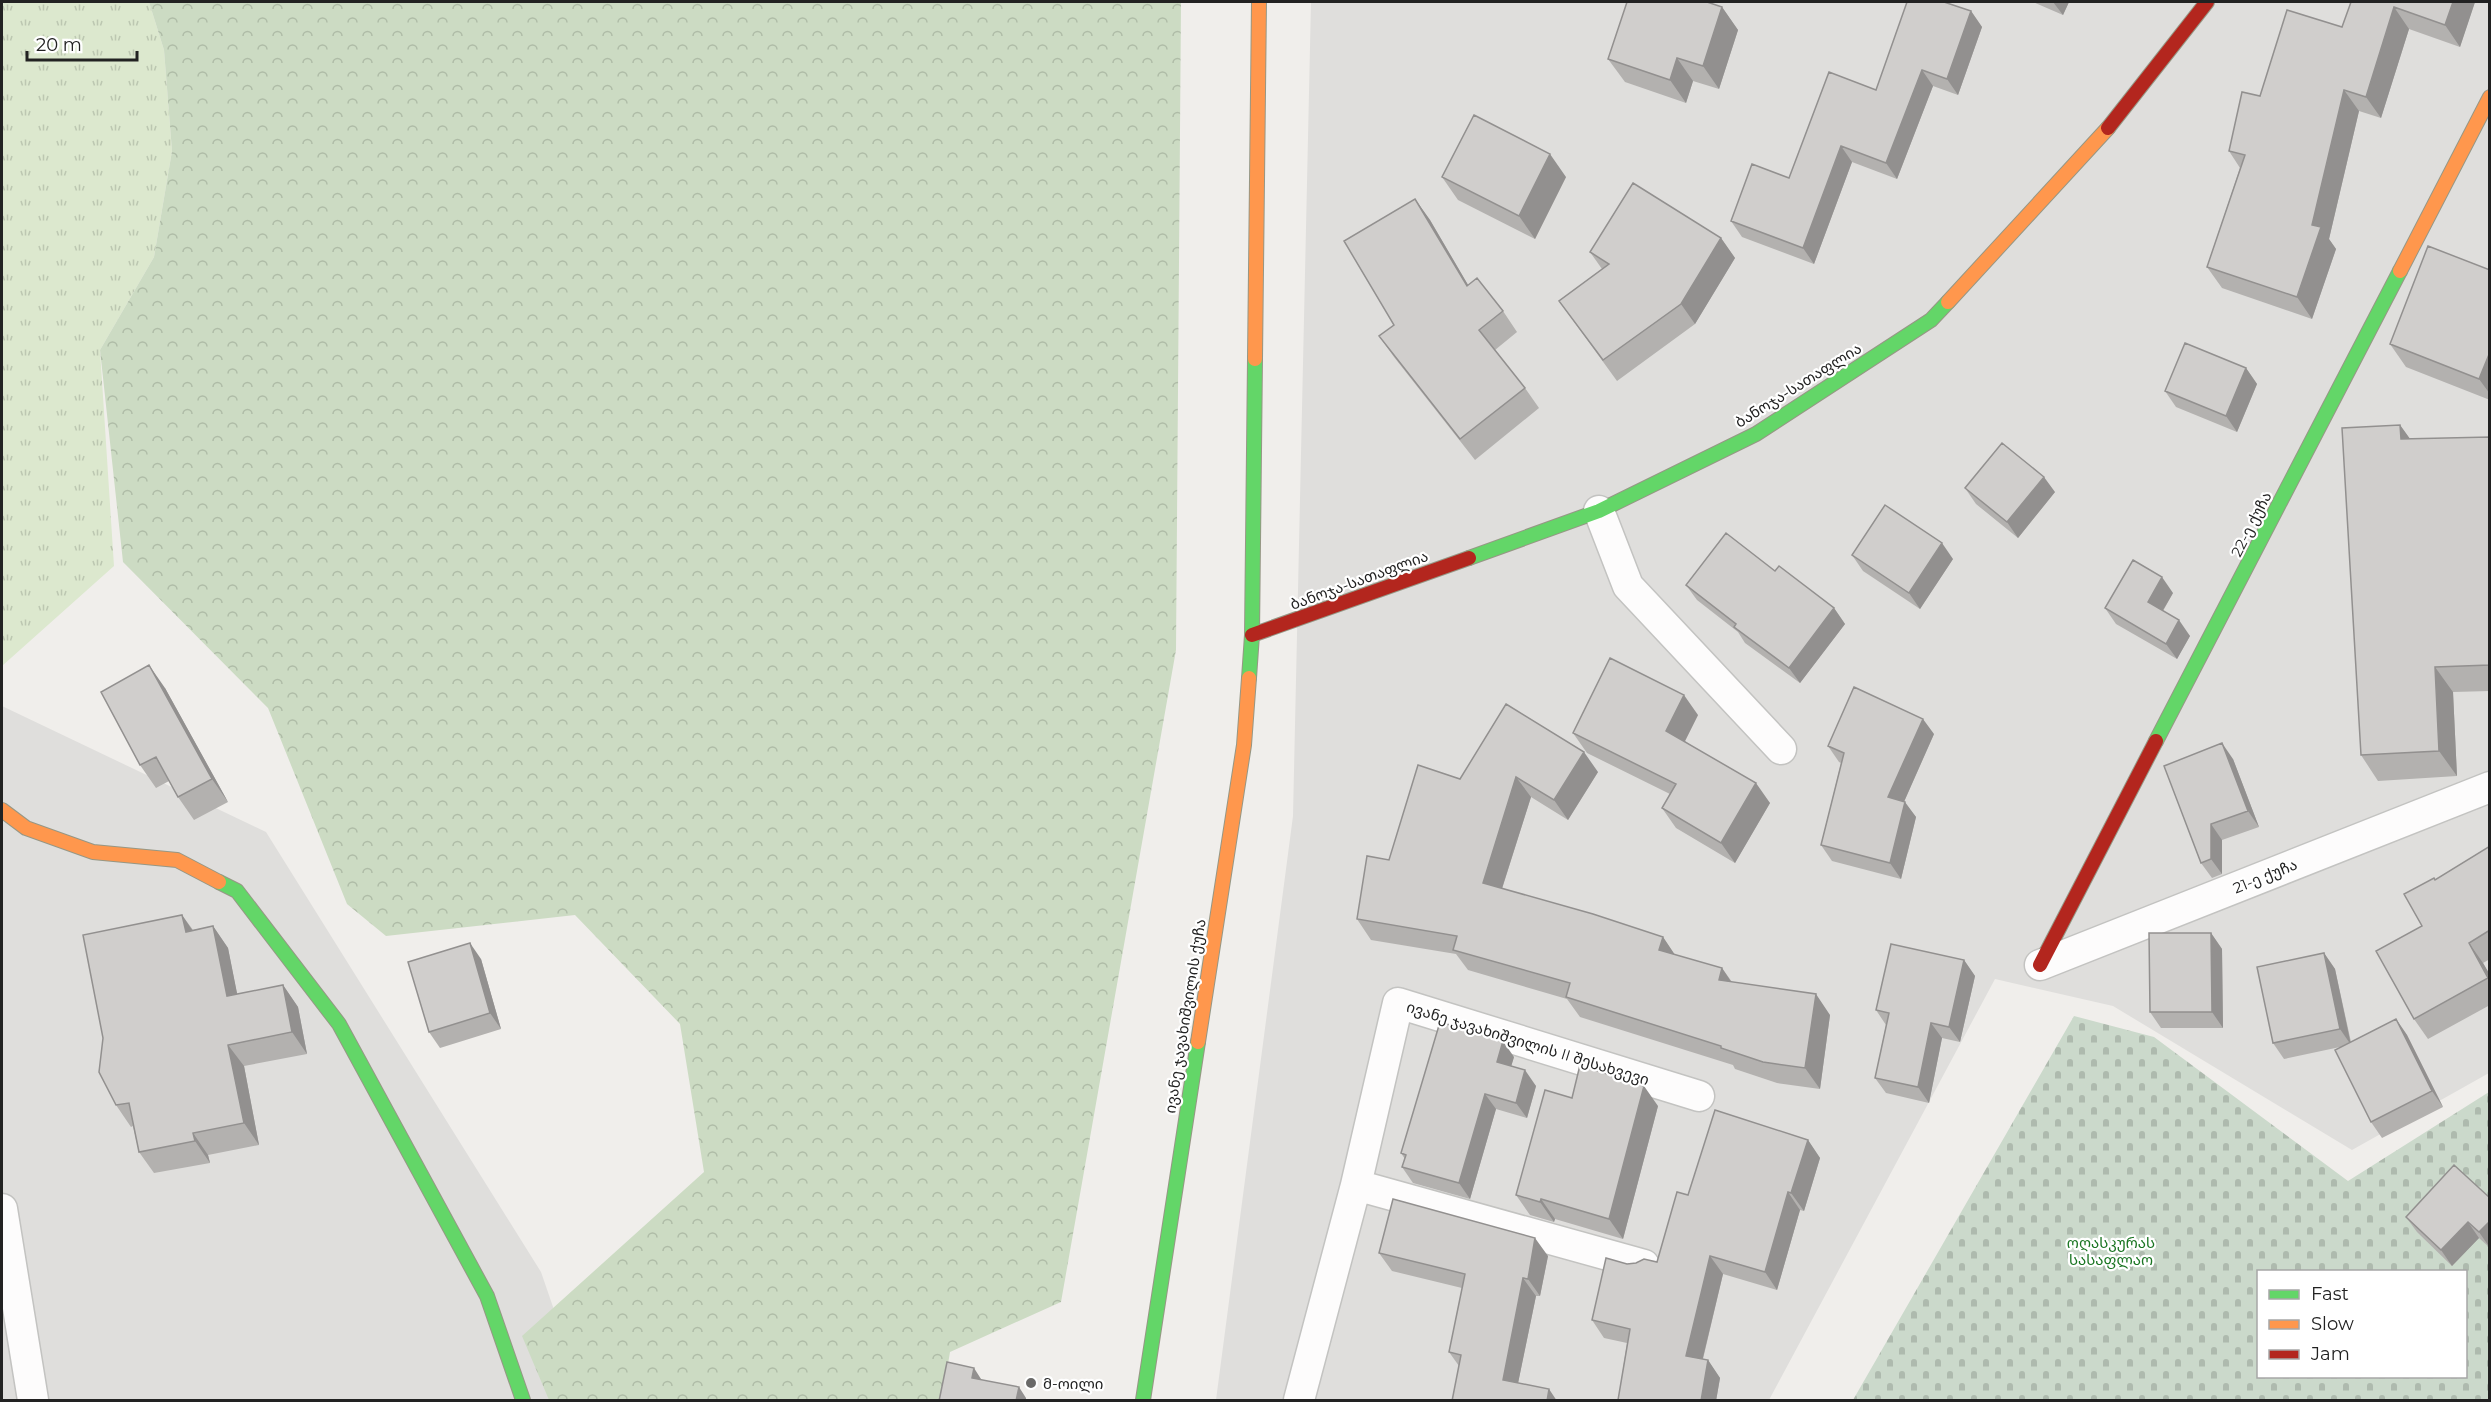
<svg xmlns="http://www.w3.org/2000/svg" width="2491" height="1402" font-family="Montserrat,'Noto Sans Georgian',sans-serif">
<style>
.residential{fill:#dfdedc}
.grass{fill:url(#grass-tufts)}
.forest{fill:url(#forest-crowns)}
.cemetery{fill:url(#cemetery-stones);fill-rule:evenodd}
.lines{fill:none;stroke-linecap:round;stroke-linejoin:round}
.street-casing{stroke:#c3c3c1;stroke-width:33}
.fast-casing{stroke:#969785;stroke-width:16}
.slow-casing{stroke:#969785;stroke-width:16}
.jam-casing{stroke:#969785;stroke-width:16}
.street{stroke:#fdfcfc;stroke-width:30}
.fast{stroke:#63d668;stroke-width:14}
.slow{stroke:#ff974d;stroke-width:14}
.jam{stroke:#b3261e;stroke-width:14}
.wall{fill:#b3b1af}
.shaded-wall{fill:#92908f}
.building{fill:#d0cecc;stroke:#92908f;stroke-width:1.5}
.poi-dot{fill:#6a6968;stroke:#fff;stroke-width:2}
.labels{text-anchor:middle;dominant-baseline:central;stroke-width:4.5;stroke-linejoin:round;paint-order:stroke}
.street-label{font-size:15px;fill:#222;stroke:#fff}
.park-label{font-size:15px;fill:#1a7522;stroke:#fff}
.poi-label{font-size:15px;fill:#222;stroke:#fff;text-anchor:start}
</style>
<defs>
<pattern id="grass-tufts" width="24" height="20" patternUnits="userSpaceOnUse" patternTransform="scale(1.5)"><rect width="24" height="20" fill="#dce8ce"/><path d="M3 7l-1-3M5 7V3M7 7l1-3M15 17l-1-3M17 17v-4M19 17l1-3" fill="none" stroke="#bcc7b1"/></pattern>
<pattern id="forest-crowns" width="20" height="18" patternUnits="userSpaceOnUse" patternTransform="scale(1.5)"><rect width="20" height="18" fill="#ccdbc3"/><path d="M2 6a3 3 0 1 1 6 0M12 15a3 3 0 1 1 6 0" fill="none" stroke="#afbca7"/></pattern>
<pattern id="cemetery-stones" width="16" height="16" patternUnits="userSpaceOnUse" patternTransform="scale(1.5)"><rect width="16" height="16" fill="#cbd9cb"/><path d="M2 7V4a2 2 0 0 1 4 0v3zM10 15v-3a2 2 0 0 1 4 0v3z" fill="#aebaae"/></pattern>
</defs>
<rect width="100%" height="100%" fill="#f0eeeb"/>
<path class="residential" d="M1311,2H2489V1073L2352,1150L2113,1006L1995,979L1769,1400H1216L1293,816Z
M2,706L266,832L541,1272L585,1400H2Z"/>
<path class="grass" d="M2,2H149L164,50L172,151L154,257L100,350L114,566L2,666Z"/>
<path class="forest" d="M149,2H1181L1176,650L1061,1302L950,1352L942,1400H549L522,1336L704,1172L680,1024L575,915L386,936L347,904L268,708L123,562L100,350L154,257L172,151L164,50Z"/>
<path class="cemetery" d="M2074,1016L2154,1037L2348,1181L2489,1092V1400H1853ZM2258,1272H2466V1376H2258Z"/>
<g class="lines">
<defs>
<path id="street" d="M1599,511L1628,586L1781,749
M2040,965L2490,787
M1356,1185L1644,1265
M2,1209L33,1400
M1299,1400L1356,1185L1398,1003L1699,1096"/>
<path id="fast" d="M1469,558L1599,511L1756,434L1931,320L1948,302
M1249,678L1252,635L1255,359
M2156,741L2400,271
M219,882L237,891L339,1024L487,1296L523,1400
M1143,1400L1198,1042"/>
<path id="slow" d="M2400,271L2490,97
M1948,302L2108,128
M1255,359L1259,2
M2,810L26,828L93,852L177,860L219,882
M1198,1042L1244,745L1249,678"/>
<path id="jam" d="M2108,128L2207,2
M1252,635L1469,558
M2040,965L2156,741"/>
</defs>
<use href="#street" class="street-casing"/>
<use href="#fast" class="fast-casing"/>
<use href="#slow" class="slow-casing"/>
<use href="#jam" class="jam-casing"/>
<use href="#street" class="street"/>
<use href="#fast" class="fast"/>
<use href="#slow" class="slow"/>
<use href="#jam" class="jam"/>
</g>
<path class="wall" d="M2033,2H2069L2063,15Z
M2351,2H2475L2460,47L2409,29L2381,118L2359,111L2329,239L2336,249L2312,319L2222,288L2207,267L2240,168L2229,151L2260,96L2342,27Z
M1722,7L1738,30L1719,89L1693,81L1686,103L1625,82L1608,59Z
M1971,11L1982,27L1958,95L1933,86L1897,179L1852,162L1814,264L1742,237L1731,221L1789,178L1876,90Z
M1442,177H1566L1535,239L1458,200Z
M1415,199L1430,220L1468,285L1503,311L1517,332L1495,350L1525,388L1539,408L1475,460L1394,357L1379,336L1394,325Z
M1721,238L1735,258L1695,324L1617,381L1559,301L1602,269L1590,252Z
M2490,270V400L2406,367L2390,344Z
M2246,368L2257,384L2237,432L2176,407L2165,391Z
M2400,425L2410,439L2490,437V691L2453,692L2457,776L2378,781L2361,755Z
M1965,488L2055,492L2018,538L1976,504Z
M1852,555L1953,559L1920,609L1863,571Z
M1775,571L1834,608L1845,624L1800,683L1745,643L1738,632L1697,600L1686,585Z
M2173,593L2163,611L2190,636L2177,659L2116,624L2105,608Z
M165,688L228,802L194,820L178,797L169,781L156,788L140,765Z
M1698,715L1685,741L1770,803L1735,863L1676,828L1662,808L1670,794L1587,753L1573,733Z
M1934,734L1904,802L1916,817L1901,879L1832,861L1821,845L1841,763L1839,762L1828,746Z
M2233,759L2259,827L2222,840V874L2212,878L2201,863L2164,766Z
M1598,772L1568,820L1531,797L1502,889L1663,937L1675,955L1722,968L1732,982L1830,1015L1820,1089L1777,1083L1735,1069L1733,1065L1580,1017L1567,999L1468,970L1456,954L1371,940L1357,919L1389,860L1460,779Z
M2490,846V959L2483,963L2490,975V1005L2428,1039L2414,1019L2422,926L2435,880Z
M182,915L193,930L213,926L228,948L237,994L283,985L298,1007L307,1054L244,1066L259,1145L208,1155L210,1163L154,1173L139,1152L133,1126L131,1127L116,1105Z
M2211,933L2222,949L2223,1028H2161L2150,1012Z
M2324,953L2335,969L2351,1042L2396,1019L2407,1035L2443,1107L2382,1138L2371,1122L2340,1047L2284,1059L2273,1043Z
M481,959L501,1029L440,1048L429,1032Z
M1964,960L1975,976L1960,1042L1942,1038L1929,1103L1886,1093L1875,1078L1886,1025L1876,1010Z
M1514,1057L1511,1066L1536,1086L1527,1118L1496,1109L1470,1199L1413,1183L1402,1167L1405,1159L1401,1153Z
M1572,1098L1658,1106L1623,1239L1555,1219L1554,1222L1530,1215L1516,1195Z
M1808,1140L1820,1158L1804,1211L1800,1210L1777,1290L1723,1274L1703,1359L1708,1360L1720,1378L1716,1401H1618L1627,1343L1604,1338L1592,1320L1627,1264L1657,1262L1688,1195Z
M2490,1198V1248L2479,1238L2452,1266L2417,1232L2406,1217Z
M1379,1253L1548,1256L1540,1296H1536L1518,1383L1459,1366L1449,1352L1462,1288L1392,1271Z"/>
<path class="shaded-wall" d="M2053,2H2069L2063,15Z
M2453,2H2475L2460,47L2445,25Z
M1722,7L1738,30L1719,89L1703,66Z
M2394,7L2409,29L2381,118L2366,97Z
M1971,11L1982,27L1958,95L1947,79Z
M1677,58L1693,81L1686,103L1670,80Z
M1922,70L1933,86L1897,179L1886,163Z
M2344,90L2359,111L2329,239L2336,249L2312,319L2297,297L2312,225Z
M1841,146L1852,162L1814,264L1803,248Z
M1550,154L1566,177L1535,239L1519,216Z
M1415,199L1430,220L1481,307L1467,286Z
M1721,238L1735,258L1695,324L1681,304Z
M2490,352V394L2479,379Z
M2246,368L2257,384L2237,432L2226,416Z
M2400,425L2418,450L2401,439Z
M2044,477L2055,492L2018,538L2007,522Z
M1942,543L1953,559L1920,609L1909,593Z
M2162,577L2173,593L2159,617L2148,602Z
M1834,608L1845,624L1800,683L1789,668Z
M2179,620L2190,636L2177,659L2166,644Z
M149,665L165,688L228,802L212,779Z
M2435,667L2453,692L2457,776L2439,751Z
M1684,695L1698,715L1680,751L1666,731Z
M1923,719L1934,734L1899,813L1888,797Z
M2222,743L2233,759L2259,827L2248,811Z
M1584,752L1598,772L1568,820L1554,800Z
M1516,777L1531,797L1497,904L1483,883Z
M1756,783L1770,803L1735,863L1721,843Z
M1905,802L1916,817L1901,879L1890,863Z
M2211,824L2222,840V874L2211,859Z
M182,915L197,937L186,932Z
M213,926L228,948L242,1018L227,996Z
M2211,933L2222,949L2223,1028L2212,1012Z
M1663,937L1677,958L1659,950Z
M470,943L481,959L501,1029L490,1013Z
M2469,943L2483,963L2490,975V980Z
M2324,953L2335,969L2351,1045L2340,1029Z
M1964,960L1975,976L1960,1042L1949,1027Z
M1722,968L1736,989L1719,980Z
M283,985L298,1007L307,1054L292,1032Z
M1816,994L1830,1015L1820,1089L1805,1068Z
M2396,1019L2407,1035L2443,1107L2432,1091Z
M1931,1023L1942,1038L1929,1103L1918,1087Z
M1503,1041L1514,1057L1508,1077L1497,1062Z
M228,1045L244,1066L259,1145L244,1123Z
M1525,1070L1536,1086L1527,1118L1516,1103Z
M1644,1086L1658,1106L1623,1239L1609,1219Z
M1485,1094L1496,1109L1470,1199L1459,1183Z
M193,1133L208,1155L210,1163L195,1141Z
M1808,1140L1820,1158L1804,1211L1791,1193Z
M1788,1192L1800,1210L1777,1290L1765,1272Z
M1541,1199L1555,1219L1554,1222L1540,1202Z
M2490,1221V1248L2479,1232Z
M2468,1222L2479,1238L2452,1266L2441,1250Z
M1535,1238L1548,1256L1540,1296L1528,1279Z
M1710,1256L1723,1274L1699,1374L1686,1356Z
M1523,1278L1536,1296L1515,1398L1503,1380Z
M1708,1360L1720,1378L1716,1401H1701Z
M974,1368L981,1379L979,1389L972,1378Z
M1019,1387L1026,1398V1401H1016Z
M1549,1389L1557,1401H1547Z"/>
<path class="building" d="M1627,2H1707L1722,7L1703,66L1677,58L1670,80L1608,59Z
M1907,2H1944L1971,11L1947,79L1922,70L1886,163L1841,146L1803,248L1731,221L1752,164L1789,178L1829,72L1876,90Z
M2351,2H2453L2445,25L2394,7L2366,97L2344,90L2312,225L2321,227L2297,297L2207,267L2245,155L2229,151L2242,92L2260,96L2287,10L2342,27Z
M1474,115L1550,154L1519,216L1442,177Z
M1633,183L1721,238L1681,304L1603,360L1559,301L1609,264L1590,252Z
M1415,199L1467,286L1477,278L1503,311L1479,330L1525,388L1460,439L1379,336L1394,325L1344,241Z
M2428,246L2490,270V352L2479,379L2390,344Z
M2185,343L2246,368L2226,416L2165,391Z
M2400,425L2401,439L2490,437V665L2435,667L2439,751L2361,755L2342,428Z
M2002,443L2044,477L2007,522L1965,488Z
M1885,505L1942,543L1909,593L1852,555Z
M1726,533L1775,571L1779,566L1834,608L1789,668L1734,627L1736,624L1686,585Z
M2133,560L2162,577L2148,602L2179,620L2166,644L2105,608Z
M1610,658L1684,695L1666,731L1756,783L1721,843L1662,808L1676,784L1573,733Z
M149,665L212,779L178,797L156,757L140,765L101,692Z
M1854,687L1923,719L1888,797L1905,802L1890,863L1821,845L1844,753L1828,746Z
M1506,704L1584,752L1554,800L1516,777L1483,883L1593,914L1663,937L1659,950L1722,968L1719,980L1816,994L1805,1068L1763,1062L1721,1048V1046L1566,997L1570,983L1453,950L1457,936L1357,919L1367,856L1389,860L1418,765L1460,779Z
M2222,743L2248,811L2211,824V859L2201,863L2164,766Z
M2490,846V930L2469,943L2488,978L2414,1019L2376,951L2422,926L2404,894L2434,878L2435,880Z
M182,915L186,932L213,926L227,996L283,985L292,1032L228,1045L244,1123L193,1133L195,1141L139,1152L129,1103L116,1105L99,1072L103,1038L83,935Z
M2149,933H2211L2212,1012H2150Z
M470,943L490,1013L429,1032L408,962Z
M1891,944L1964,960L1949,1027L1931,1023L1918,1087L1875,1078L1889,1013L1876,1010Z
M2324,953L2340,1029L2273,1043L2257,967Z
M2396,1019L2432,1091L2371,1122L2335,1050Z
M1440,1022L1503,1041L1497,1062L1525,1070L1516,1103L1485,1094L1459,1183L1402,1167L1406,1155L1401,1153Z
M1580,1065L1644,1086L1609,1219L1541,1199L1540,1202L1516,1195L1545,1090L1572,1098Z
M1715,1110L1808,1140L1791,1193L1788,1192L1765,1272L1710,1256L1686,1356L1708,1360L1701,1401L1618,1400L1630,1329L1592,1320L1606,1258L1627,1264L1636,1263L1644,1259L1657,1262L1677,1192L1688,1195Z
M2454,1165L2490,1198V1221L2479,1232L2468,1222L2441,1250L2406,1217Z
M1393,1199L1535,1238L1528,1279L1523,1278L1503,1380L1549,1389L1547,1401H1452L1461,1355L1449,1352L1465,1274L1379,1253Z
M947,1362L974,1368L972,1378L1019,1387L1016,1401H939Z"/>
<circle class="poi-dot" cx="1031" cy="1383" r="6"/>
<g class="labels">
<g class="street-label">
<text transform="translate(1798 385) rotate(-32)">ბანოჯა-სათაფლია</text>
<text transform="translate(2251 524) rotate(-63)">22-ე ქუჩა</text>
<text transform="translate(1359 580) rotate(-20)">ბანოჯა-სათაფლია</text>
<text transform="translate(2265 876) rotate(-22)">21-ე ქუჩა</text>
<text transform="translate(1185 1016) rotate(-81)">ივანე ჯავახიშვილის ქუჩა</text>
<text transform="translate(1528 1043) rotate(17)">ივანე ჯავახიშვილის II შესახვევი</text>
</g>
<g class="park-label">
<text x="2111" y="1242">ოღასკურას<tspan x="2111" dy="17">სასაფლაო</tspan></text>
</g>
<g class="poi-label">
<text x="1043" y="1383">მ-ოილი</text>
</g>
</g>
<rect width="2491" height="1402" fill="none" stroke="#222222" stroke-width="6"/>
<rect x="2257" y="1270" width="210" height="108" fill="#ffffff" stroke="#a7a7a7" stroke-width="1.5"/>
<rect x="2269" y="1290" width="30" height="9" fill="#63d668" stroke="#a7a7a7" stroke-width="1.5"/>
<text x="2311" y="1300" font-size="18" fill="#222222">Fast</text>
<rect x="2269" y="1320" width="30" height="9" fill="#ff974d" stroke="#a7a7a7" stroke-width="1.5"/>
<text x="2311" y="1330" font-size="18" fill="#222222">Slow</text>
<rect x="2269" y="1350" width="30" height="9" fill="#b3261e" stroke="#a7a7a7" stroke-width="1.5"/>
<text x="2311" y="1360" font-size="18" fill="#222222">Jam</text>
<path d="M27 51v9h110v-9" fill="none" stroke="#222222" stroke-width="3"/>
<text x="36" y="51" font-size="18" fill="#222222" stroke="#ffffff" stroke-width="4.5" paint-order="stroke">20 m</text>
</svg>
